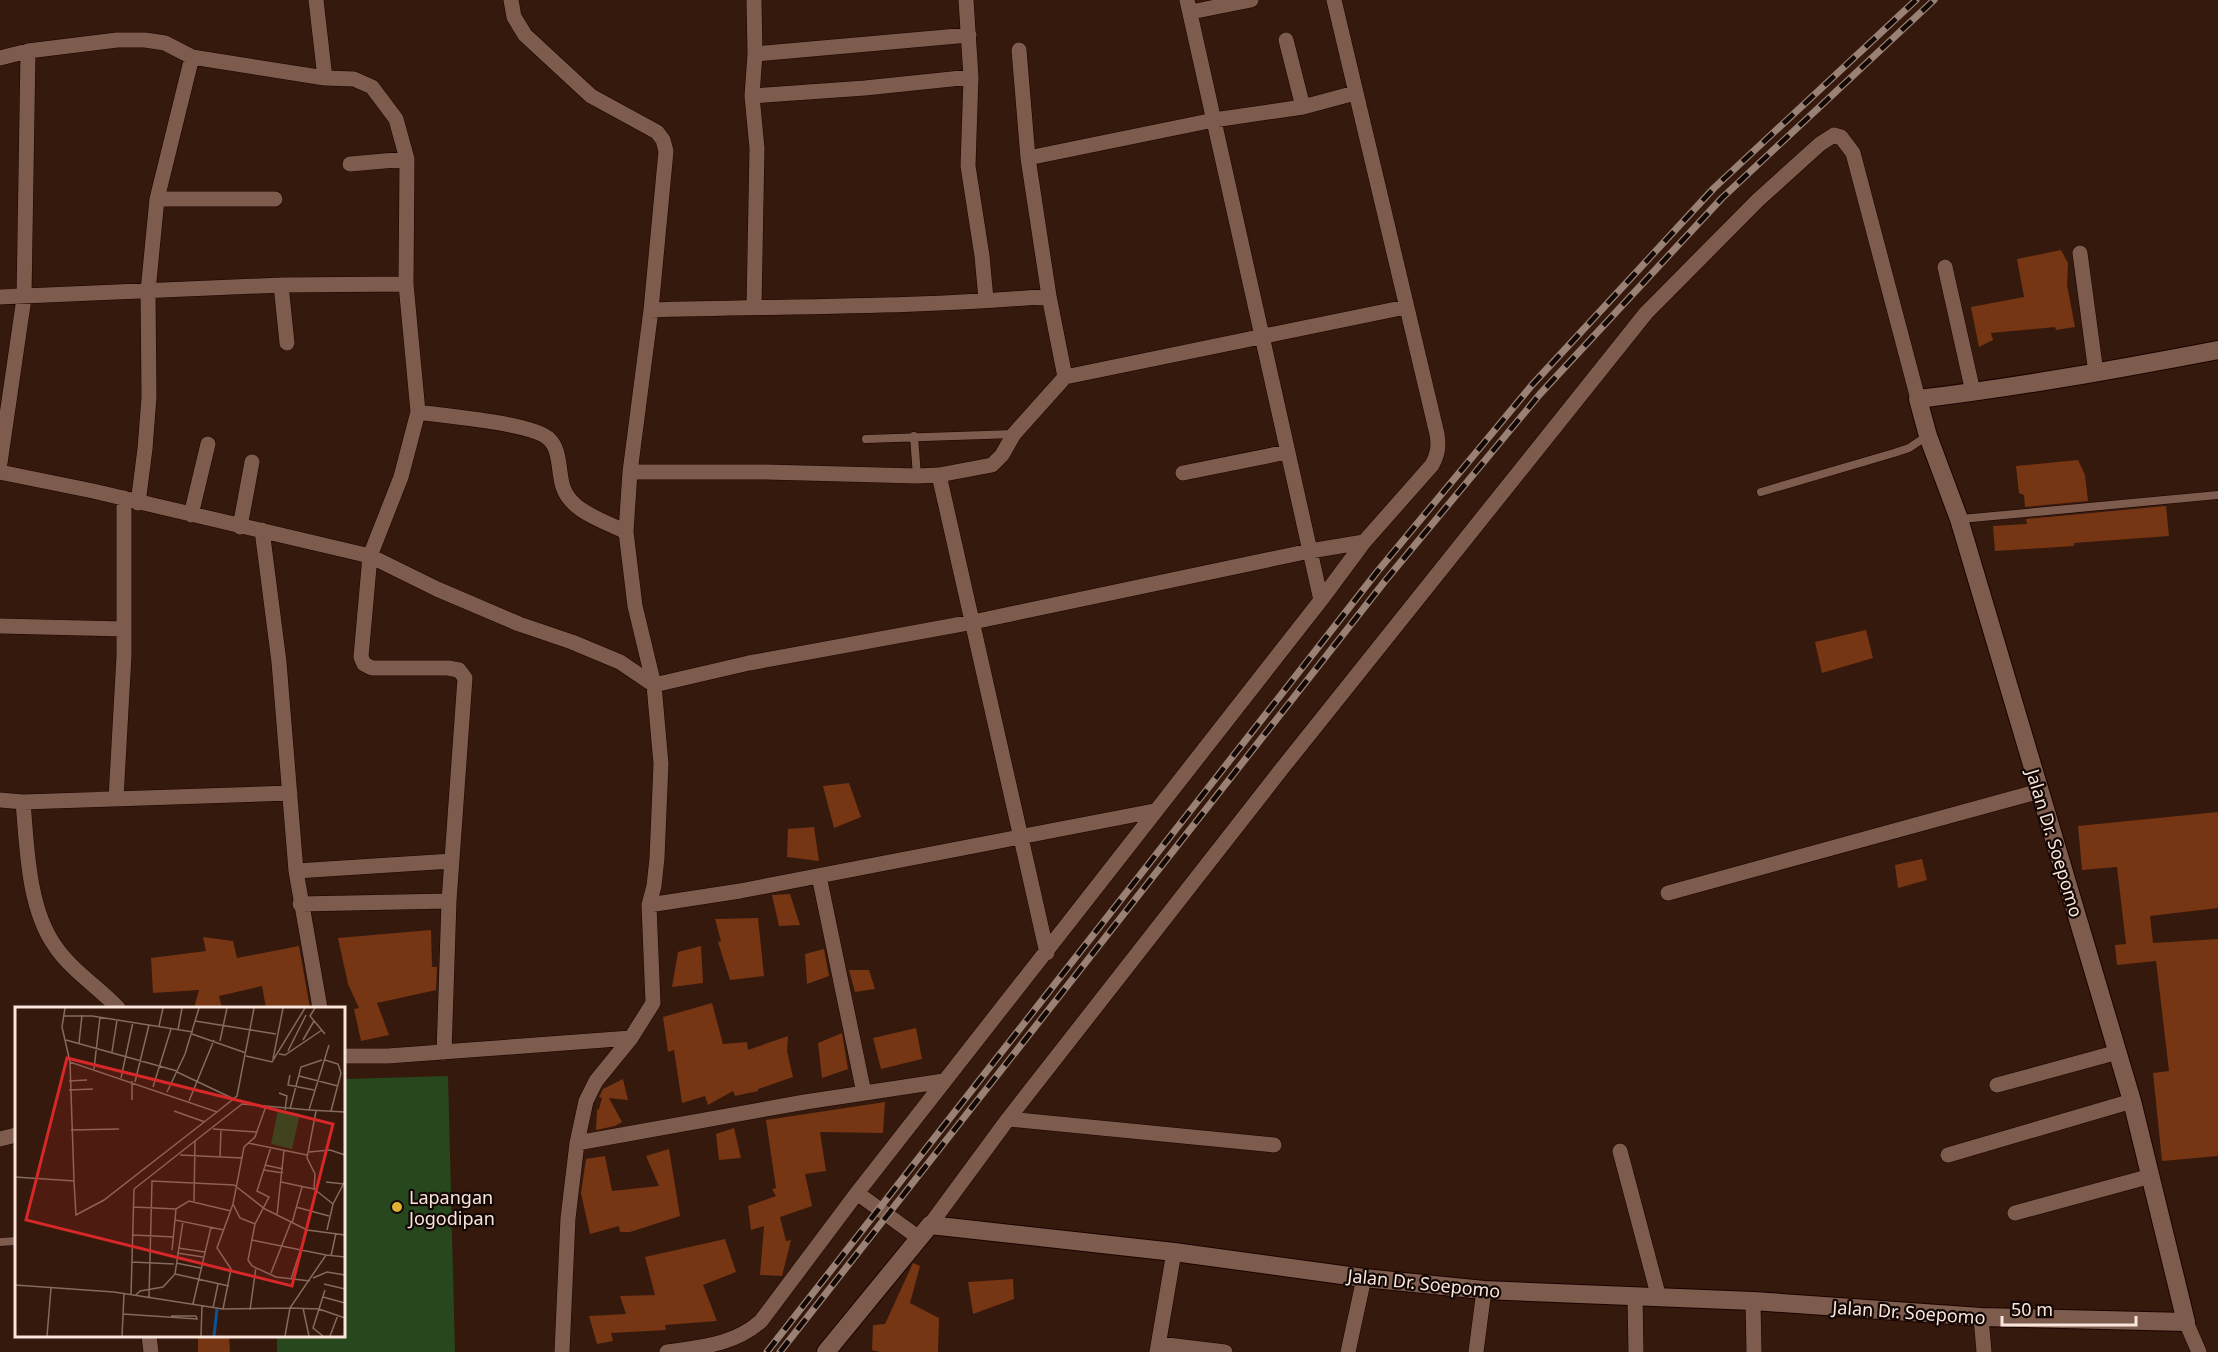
<svg xmlns="http://www.w3.org/2000/svg" width="2218" height="1352" font-family="'Noto Sans',sans-serif">
<style>
.green{fill:#27471d}
.building{fill:#763513}
.lines{fill:none;stroke-linecap:round;stroke-linejoin:round}
.service-casing{stroke:#1b0300;stroke-width:9}
.minor-casing{stroke:#1b0300;stroke-width:16}
.tertiary-casing{stroke:#1b0300;stroke-width:20}
.service{stroke:#7d5c4d;stroke-width:8}
.minor{stroke:#7d5c4d;stroke-width:15}
.tertiary{stroke:#7d5c4d;stroke-width:18}
.rail-casing{stroke:#998176;stroke-width:7}
.rail{stroke:#140804;stroke-width:4.5;stroke-dasharray:14;stroke-linecap:butt}
.poi-dot{fill:#deb133;stroke:#140804;stroke-width:2}
.labels{text-anchor:middle;dominant-baseline:central;stroke-width:4.5;stroke-linejoin:round;paint-order:stroke}
.street-label{font-size:18px;fill:#f9e5dc;stroke:#140804}
.poi-label{font-size:18px;fill:#f9e5dc;stroke:#140804;text-anchor:start}
.inset-river{fill:none;stroke:#0a5496;stroke-width:3}
.inset-road{fill:none;stroke:#836b5f;stroke-width:1.5}
.view{fill:#d62828;fill-opacity:0.15;stroke:#d62828;stroke-width:3}
.inset-edge{fill:none;stroke:#f9e5dc;stroke-width:3}
</style>
<rect width="100%" height="100%" fill="#35190c"/>
<path class="green" d="M448,1076L455,1352H277V1336H344V1079Z"/>
<path class="building" d="M2061,250L2068,263L2067,285L2075,327L2056,330L2055,327L1991,333L1993,340L1979,347L1971,307L2024,297L2017,259Z
M2078,460L2085,475L2088,501L2025,507L2024,495L2019,493L2016,466Z
M2166,506L2169,536L2074,543V546L1995,551L1993,526L2027,524L2026,519Z
M1866,630L1873,658L1822,673L1815,642Z
M849,783L861,817L834,828L823,786Z
M2218,812V908L2150,916L2153,943L2218,939V1156L2162,1161L2153,1073L2169,1071L2156,961L2117,965L2115,945L2126,944L2117,867L2082,870L2078,826Z
M814,827L819,861L787,857L788,829Z
M1922,859L1927,880L1898,888L1895,865Z
M790,894L800,925L779,926L772,895Z
M758,918L764,976L730,980L718,942L721,941L715,919Z
M431,930L432,967H437L436,990L377,1003L389,1035L361,1041L354,1009L359,1008L348,984L338,938Z
M203,937L233,941L237,958L299,946L310,1008H266L262,986L219,996L222,1008H194L199,990L153,993L151,958L206,951Z
M701,946L703,983L672,987L678,952Z
M824,949L829,976L807,984L805,954Z
M849,970H869L875,989L855,992Z
M712,1003L723,1044L747,1042L748,1050L788,1036L787,1051L793,1077L758,1089V1091L735,1096L733,1091L708,1105L705,1096L682,1103L674,1050L668,1052L663,1017Z
M916,1028L922,1059L881,1069L873,1038Z
M842,1033L848,1069L822,1078L818,1043Z
M623,1079L628,1100L609,1098L622,1122L615,1126L596,1130L597,1110L599,1109L602,1098L599,1097L603,1089Z
M885,1102L883,1133L820,1132L826,1171L805,1174L812,1206L780,1217L786,1241L791,1240L782,1276L760,1275L764,1226L751,1230L748,1206L776,1196L772,1189L776,1188L766,1120Z
M734,1128L741,1158L719,1160L716,1134Z
M669,1149L680,1216L630,1232H620L619,1226L590,1234L581,1193L586,1159L605,1156L612,1191L659,1186L646,1156Z
M725,1239L736,1272L703,1285L717,1321L665,1325L666,1330L611,1333L613,1341L597,1344L589,1316L626,1314L620,1296L655,1295L645,1257Z
M913,1263L920,1266L910,1303L939,1318L938,1352H880L872,1350L873,1325L885,1324Z
M1013,1279L1014,1299L973,1314L968,1282Z
M198,1335H229L230,1352H198Z"/>
<g class="lines">
<defs>
<path id="service" d="M914,436L917,476
M866,439L1014,434
M1761,492L1894,453L1909,448L1927,436
M1961,519L2218,495
M0,1242L16,1241"/>
<path id="minor" d="M316,0L325,78
M511,0L514,17L525,35L591,96L657,132L663,140L666,151L651,310L630,472L626,532L635,606L654,685L661,764L657,858L654,886L649,905L653,1003L631,1038L596,1081L586,1101L577,1143L568,1218L562,1352
M754,0L755,54L752,96L757,148L754,307
M966,0L971,77L968,166L982,256L986,299
M1191,12L1251,0
M1286,40L1303,107
M1019,50L1028,158L1049,296
M755,54L969,35
M0,58L28,51L117,40H145L165,43L192,57L325,78L354,79L372,87L396,119L407,159L406,284L418,412L401,477L370,556L361,657L364,664L372,668H448L459,670L465,678L449,901L444,1053
M752,96L865,88L971,77
M1028,158L1214,120L1303,107L1355,93
M350,164L407,159
M157,199H275
M2080,253L2096,373
M1945,267L1973,392
M281,285L287,343
M0,297L281,285L406,284
M651,310C783,306 917,308 1049,296L1065,377
M418,412C443,416 534,423 549,439C561,450 558,472 563,487C571,512 605,521 626,532
M0,463L24,298L28,51
M0,472L93,491L370,556L437,589L519,624L572,642L620,662L654,685L749,663L973,622L1310,551L1187,0
M630,472H766L917,476L939,475L992,465L1002,455L1014,434L1065,377L1406,307
M1183,473L1287,452
M939,475L1047,953
M138,503L145,449L149,397L148,291L157,199L192,57
M191,515L208,444
M240,527L252,462
M262,530L279,662L296,871L320,1008
M1321,600L1310,551L1364,542
M0,626L124,629
M116,798L124,656V498
M0,800L23,802C27,847 28,908 55,946C71,970 98,987 118,1008
M23,802L290,793
M296,871L452,861
M819,876L864,1093
M1668,893L2040,791
M300,904L449,901
M649,905L740,891L1154,811
M344,1056H388L631,1038
M1997,1085L2118,1052
M1008,1119L1274,1145
M0,1139L16,1135
M577,1143L805,1102L944,1081
M1620,1151L1659,1298
M1948,1155L2132,1101
M857,1193L919,1238
M2015,1213L2151,1176
M930,1225L1008,1119L1284,766L1646,313L1758,200L1820,144L1834,135L1841,137L1853,153L1918,399
M1635,1297L1636,1352
M1753,1301L1754,1352
M1981,1317L1984,1352
M2186,1322L2199,1352
M149,1336L151,1352
M1159,1344L1225,1352
M667,1352C701,1347 734,1345 761,1321L857,1193L1321,600L1364,542L1432,465C1438,454 1439,446 1437,434L1334,0
M1157,1352L1174,1252
M1348,1352L1364,1278
M1476,1352L1484,1290"/>
<path id="tertiary" d="M826,1352L930,1225L1174,1252L1364,1278L1484,1290L1753,1301L1981,1317L2186,1322L2132,1101L1959,519L1928,436L1918,399C2019,387 2118,369 2218,350"/>
</defs>
<use href="#service" class="service-casing"/>
<use href="#minor" class="minor-casing"/>
<use href="#tertiary" class="tertiary-casing"/>
<use href="#service" class="service"/>
<use href="#minor" class="minor"/>
<use href="#tertiary" class="tertiary"/>
<defs>
<path id="rail" d="M767,1352L1377,572L1532,385L1714,188L1916,0
M780,1352L1385,581L1540,394L1722,198L1934,0"/>
</defs>
<use href="#rail" class="rail-casing"/>
<use href="#rail" class="rail"/>
</g>
<circle class="poi-dot" cx="397" cy="1207" r="6"/>
<g class="labels">
<g class="street-label">
<text transform="translate(2055 843) rotate(73)">Jalan Dr. Soepomo</text>
<text transform="translate(1424 1283) rotate(6)">Jalan Dr. Soepomo</text>
<text transform="translate(1909 1312) rotate(4)">Jalan Dr. Soepomo</text>
</g>
<g class="poi-label">
<text x="409" y="1197">Lapangan<tspan x="409" dy="21">Jogodipan</tspan></text>
</g>
</g>
<g transform="translate(15 1007)">
<rect width="330" height="330" fill="#35190c"/>
<path d="M263,103L285,107L277,142L256,137Z" fill="#27471d"/>
<path class="inset-river" d="M199,329L202,302"/>
<path class="inset-road" d="M50,1L47,20L55,55M300,1L295,9L310,27M48,9H77L178,25M180,14L261,27M144,19L148,1M163,23L167,1M177,27L231,46M51,33L162,64M288,33L299,14M205,34L212,1M64,36L67,8M273,44L291,8M97,45L102,13M264,47L270,48L307,23M231,49L257,55L290,1M258,52L268,1M310,53L323,57L326,66L316,104M79,62L85,10M162,65L219,92M275,68L273,78L299,83M284,69L323,79M106,71L118,15M54,74L72,73M117,74V93M120,75L134,18M138,80L156,22M54,83L78,82M152,85L170,47L184,1M264,86L272,89L270,103M174,94L199,33M275,102L286,60L307,53M294,103L330,105M159,104L190,115M301,104L292,151L300,167L299,182L318,197L312,223M198,122L242,125M56,123L104,122M233,136L292,148M256,140L242,184L254,190L240,217L233,253L237,259L261,270L295,274M294,145L315,143L330,148M165,148L227,151M205,150L206,122M250,158L268,162M249,163L268,166M0,170L59,174L55,55L202,105L222,89L239,1M59,174L61,208L89,193L202,105M266,175L299,182M311,175L329,177M179,194L180,134M218,197L225,211L240,217M318,197L330,174M118,200L161,202L174,194L216,204M281,200L314,209M161,202L160,213L209,223M262,208L269,143M277,216L287,180M118,228L159,230M237,233L311,248M163,241L190,245M157,243L160,213M162,246L188,250M316,249L321,226M117,255L159,257M161,256L186,261M256,266L276,215M160,267L214,279M298,271L312,265L330,268M276,272L292,223M309,277L330,282M0,278L99,285L208,302L275,301L311,248L330,250M116,288L119,182L227,97L294,103L314,38M121,288L125,284L148,280L160,267L168,214M134,290L137,174L219,178L250,202L292,223L330,228M308,290L330,296M178,297L196,220M198,301L203,277M288,301L294,329M208,302L216,262L202,241L218,197L229,140L240,130L251,99M235,303L241,260M108,307L182,312L181,309M156,309H181M32,329L36,281M107,329L109,287M186,329L187,299M270,329L275,301L304,302L330,311M308,329L298,321L310,283M315,329L323,308"/>
<path class="view" d="M52,51L318,117L277,279L11,213Z"/>
<rect width="330" height="330" class="inset-edge"/>
</g>
<path d="M2002 1316v9h134v-9" fill="none" stroke="#f9e5dc" stroke-width="3"/>
<text x="2011" y="1316" font-size="18" fill="#f9e5dc" stroke="#140804" stroke-width="4.5" paint-order="stroke">50 m</text>
</svg>
